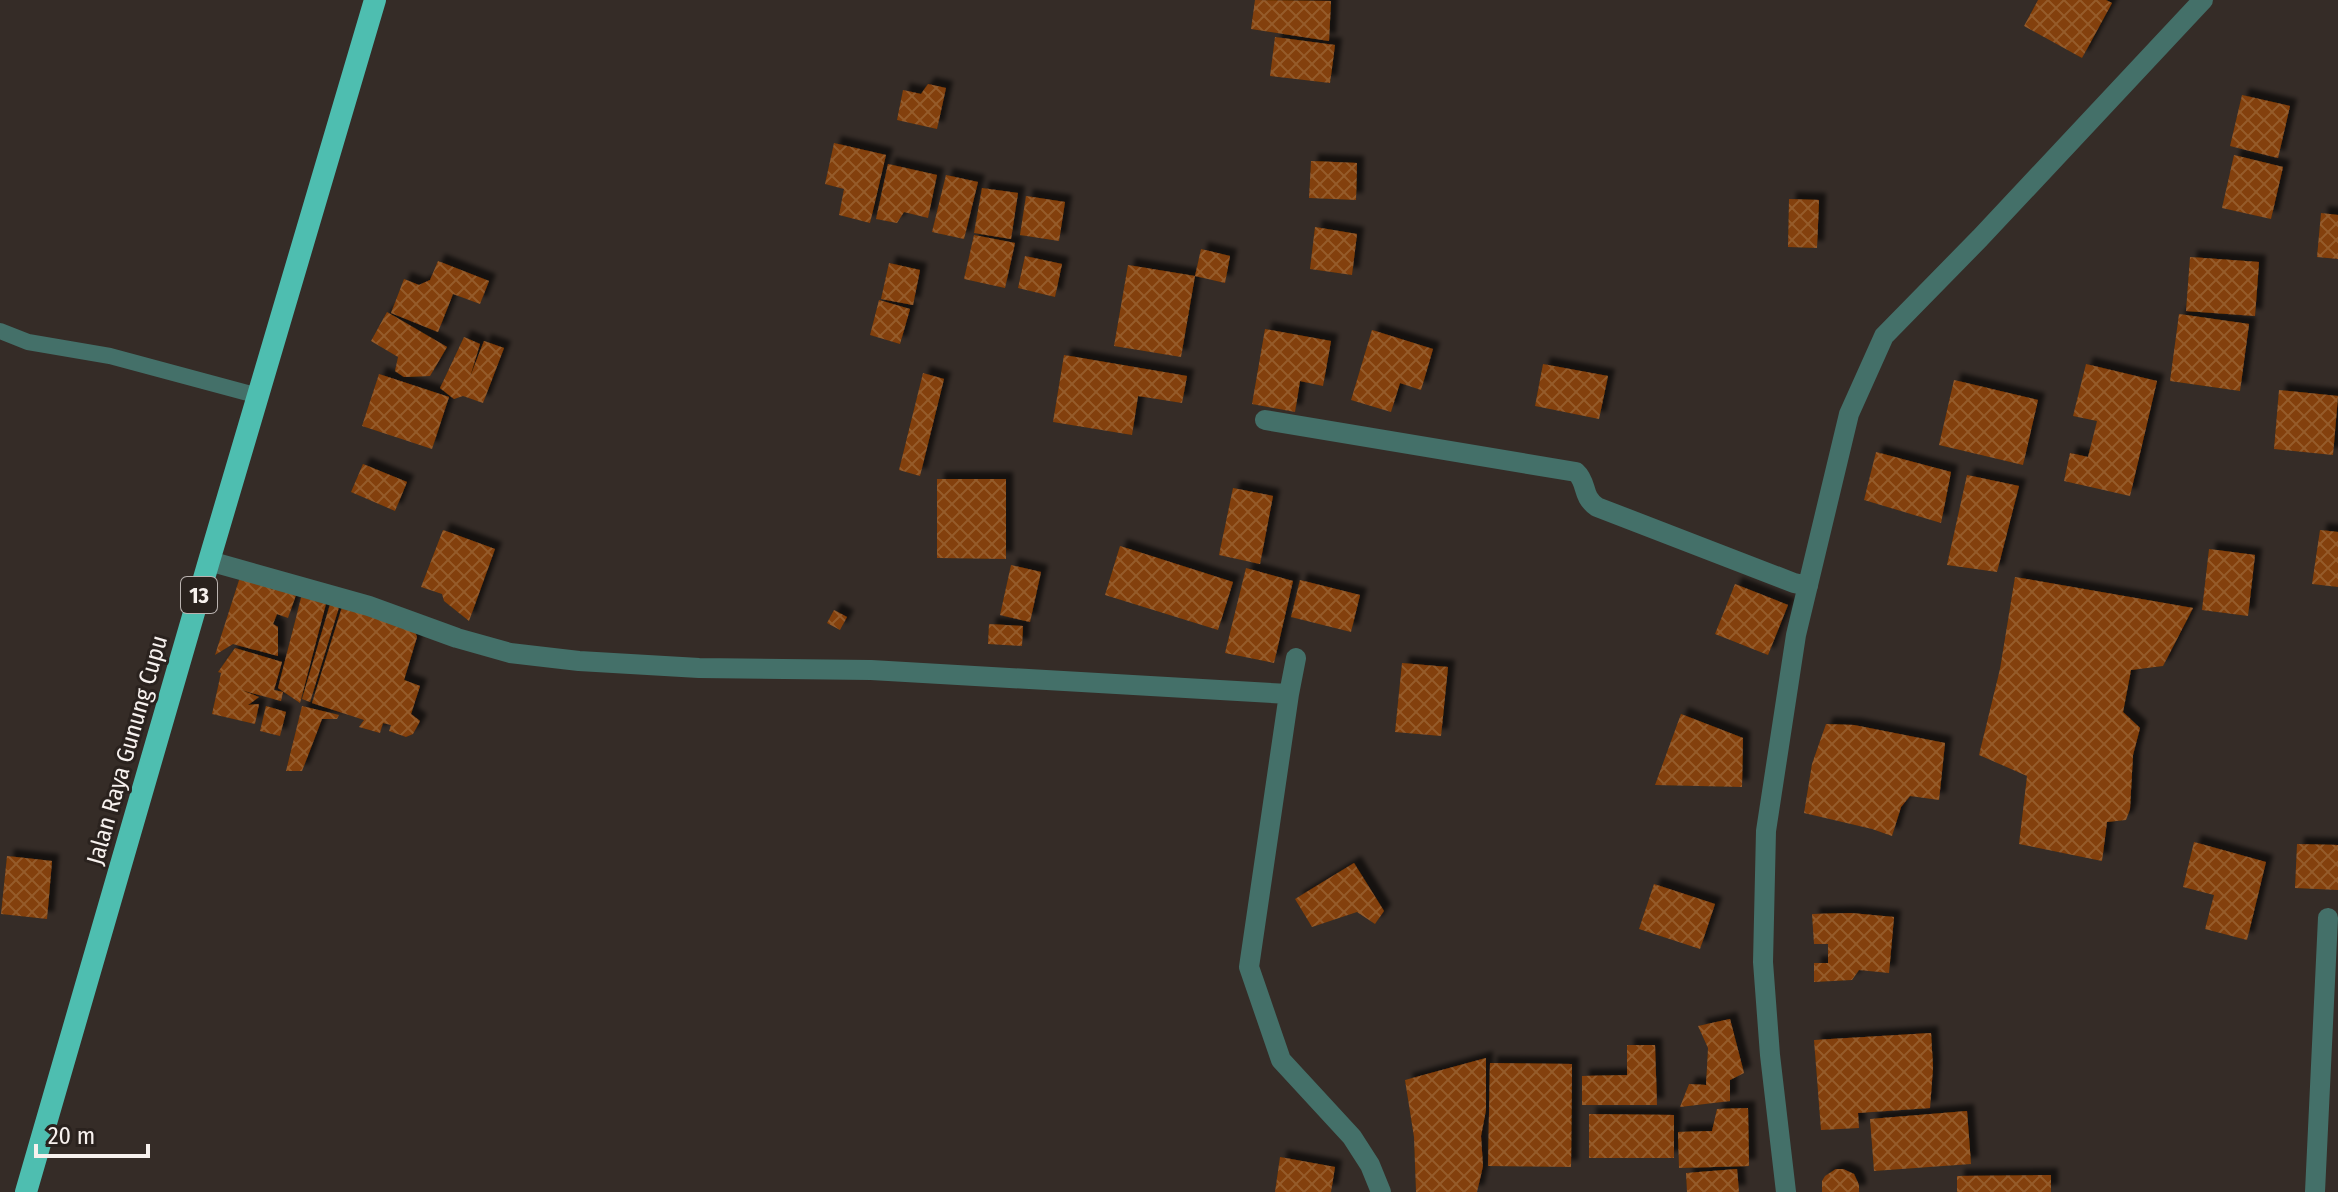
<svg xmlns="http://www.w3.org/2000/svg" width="2338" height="1192" font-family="'Fira Sans Condensed',sans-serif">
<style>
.building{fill:url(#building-cross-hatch);filter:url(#shadow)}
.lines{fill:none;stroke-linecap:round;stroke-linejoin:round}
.service{stroke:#447069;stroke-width:16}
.minor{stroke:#447069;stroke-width:20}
.trunk{stroke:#4ebeb0;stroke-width:22}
.labels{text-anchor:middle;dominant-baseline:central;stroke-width:6;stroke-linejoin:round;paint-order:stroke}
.shield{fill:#2a221e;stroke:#bab3b0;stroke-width:2}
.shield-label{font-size:22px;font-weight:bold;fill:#f7f1ee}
.street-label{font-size:24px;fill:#f7f1ee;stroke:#2a221e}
</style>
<defs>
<pattern id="building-cross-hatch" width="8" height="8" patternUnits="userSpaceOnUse" patternTransform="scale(2)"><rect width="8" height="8" fill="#833f08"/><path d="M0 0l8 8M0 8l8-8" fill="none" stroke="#955b2c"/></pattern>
<filter id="shadow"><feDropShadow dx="7" dy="-7" stdDeviation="2" flood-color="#0009"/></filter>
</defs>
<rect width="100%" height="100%" fill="#352c27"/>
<path class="building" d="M1255,0L1331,1L1329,41L1251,29Z
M2038,0H2106L2112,3L2082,58L2024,26Z
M1275,37L1335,45L1330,83L1270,76Z
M928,84L946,88L937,129L897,120L903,90L921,94Z
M2242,95L2290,106L2278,158L2230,146Z
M834,143L886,155L870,223L839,215L844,189L825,184Z
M2234,155L2283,167L2271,219L2222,208Z
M1311,161L1357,163L1356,200L1309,198Z
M888,164L937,175L928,218L904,212L897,223L876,219Z
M946,175L978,182L964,239L932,232Z
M982,188L1018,193L1011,239L974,233Z
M1026,196L1065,202L1059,241L1020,235Z
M1789,199L1819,200L1817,248L1788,247Z
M2321,213L2338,215V259L2317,257Z
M1315,227L1357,234L1352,275L1310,269Z
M974,235L1015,243L1005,288L964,279Z
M1201,249L1230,256L1225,283L1195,276Z
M1025,256L1062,264L1055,297L1018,288Z
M2190,257L2259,262L2255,316L2186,311Z
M438,261L489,281L480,304L453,294L438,332L391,313L404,279L419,285L430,280Z
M889,263L920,270L913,305L881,299Z
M1128,265L1195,276L1181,357L1114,346Z
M879,300L910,309L900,344L870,335Z
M387,312L447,347L430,376L404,377L395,371L398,357L371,341Z
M2179,314L2249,324L2240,391L2170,381Z
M1265,329L1331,341L1323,386L1300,381L1295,412L1252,404Z
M1372,330L1433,349L1421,390L1400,383L1391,412L1351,400Z
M464,337L480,344L470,377L484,341L504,348L483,403L463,396L454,399L440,388Z
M1064,355L1187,376L1182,403L1138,396L1132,435L1053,422Z
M1543,364L1608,376L1599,419L1535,406Z
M2086,364L2157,381L2130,496L2064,481L2070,453L2088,457L2097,421L2073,416Z
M923,373L944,379L920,476L899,470Z
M379,374L449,397L432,449L362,426Z
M1954,380L2038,400L2023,465L1939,445Z
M2279,390L2338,396L2333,455L2274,449Z
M1876,452L1951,472L1941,523L1864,500Z
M363,464L407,482L395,511L351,492Z
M1967,475L2019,486L1997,572L1947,565Z
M937,479H1006V559L937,558Z
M1233,488L1273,496L1260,564L1219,555Z
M443,530L495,549L469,621L444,601L442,594L421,587Z
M2320,530L2338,532V587L2312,584Z
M1120,546L1233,582L1218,630L1105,595Z
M2209,549L2255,555L2248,616L2202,610Z
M1011,565L1041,572L1030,622L1000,615Z
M1246,568L1293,581L1274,663L1225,653Z
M240,577L296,595L288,618L277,614L273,624L278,627V656L233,644L215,655Z
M2015,577L2193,608L2163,666L2131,670L2123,712L2140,728L2133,755L2130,809L2126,820L2107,822L2102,861L2019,844L2027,776L1979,755L2000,669Z
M1300,580L1360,595L1351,632L1291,617Z
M1735,584L1788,605L1768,655L1715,634Z
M302,594L327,600L300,703L278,688Z
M331,601L340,604L310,702L302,699Z
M343,604L413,626L417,637L404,680L420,686L411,714L420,721L413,734L406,737L389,731L391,725L383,723L380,733L359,727L364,720L312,703Z
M834,610L847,617L840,630L827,623Z
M989,624L1023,626L1022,646L988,644Z
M235,648L282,662L274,690L283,692L281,701L241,690L259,697L248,705L259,704L255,724L212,714L221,673L218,672Z
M1402,663L1448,667L1441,736L1395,732Z
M266,706L286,712L280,736L260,731Z
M302,706L339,715L337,719H322L302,771H286Z
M1681,714L1743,738L1742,787L1655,785Z
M1826,724L1854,725L1945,743L1939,800L1910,796L1901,807L1892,836L1872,829L1804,813L1812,764Z
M2194,842L2266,862L2247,940L2205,929L2214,895L2183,887Z
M2297,844L2338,845V890L2295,888Z
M7,856L52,861L47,919L1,914Z
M1354,863L1384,911L1375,924L1357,912L1312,927L1295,899Z
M1654,884L1715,904L1700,949L1639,929Z
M1851,913L1894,917L1889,973L1859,970L1852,980L1814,982V963H1828V944H1814L1812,914Z
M1730,1019L1744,1073L1730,1080V1101L1680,1107L1689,1084L1706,1085L1708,1048L1698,1026Z
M1931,1033L1933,1067L1930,1108L1858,1113L1859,1128L1821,1130L1814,1040Z
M1627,1045H1655L1657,1105H1582V1076L1627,1075Z
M1486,1058V1110L1481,1136L1483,1166L1477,1192H1416L1414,1137L1405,1080Z
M1490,1063L1572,1064L1571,1167L1488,1166Z
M1748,1108L1749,1166L1679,1168L1678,1132L1712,1131L1717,1109Z
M1967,1111L1971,1164L1874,1171L1870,1119Z
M1589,1114L1674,1115V1158H1589Z
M1280,1157L1335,1167L1331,1192H1275Z
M1737,1169L1739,1192H1687L1686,1173Z
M1836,1169H1843L1854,1174L1859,1185V1192H1822V1181L1825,1176Z
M2051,1175V1192H1957V1176Z"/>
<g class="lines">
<path class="service" d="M0,331L28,342L110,356L259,396"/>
<path class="minor" d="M1265,420L1576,472C1588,483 1581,496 1597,507L1794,583L1808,586
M209,561L369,606L457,638L510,653L579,661L699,668L871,670L1289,694
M1296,658L1289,694L1249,967L1281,1060L1352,1137L1370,1165L1381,1192
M1786,1192L1770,1055L1763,962L1766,831L1796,635L1849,414L1884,336L1980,238L2203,0
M2315,1192L2328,918"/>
<path class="trunk" d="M26,1192L209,561L375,0"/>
</g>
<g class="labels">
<rect class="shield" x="181" y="577" width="36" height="36" rx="6"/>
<g class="shield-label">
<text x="199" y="595">13</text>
</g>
<g class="street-label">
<text transform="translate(127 750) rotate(-74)">Jalan Raya Gunung Cupu</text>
</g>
</g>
<path d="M36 1144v12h112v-12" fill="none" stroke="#f7f1ee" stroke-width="4"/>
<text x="48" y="1144" font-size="24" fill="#f7f1ee" stroke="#2a221e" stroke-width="6" paint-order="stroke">20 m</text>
</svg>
